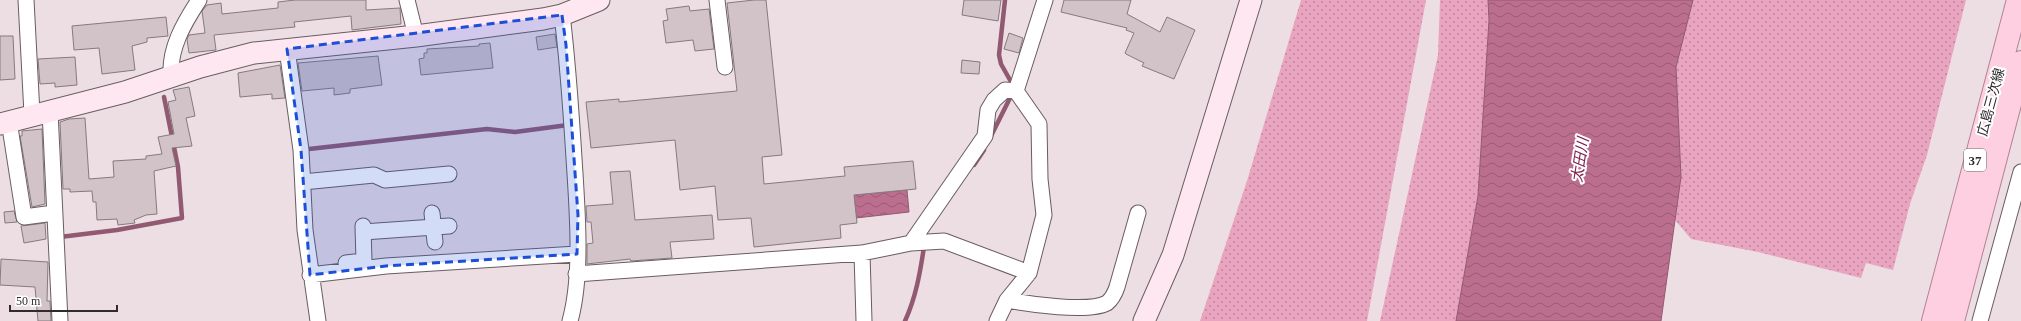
<svg xmlns="http://www.w3.org/2000/svg" width="2021" height="321" font-family="'Times New Roman','Noto Sans JP',serif">
<style>
.grass{fill:url(#grass-dots)}
.water{fill:url(#water-waves);stroke:#915a71}
.lines{fill:none;stroke-linecap:round;stroke-linejoin:round}
.stream{stroke:#915a71;stroke-width:4.5}
.building{fill:#d1c3c8;stroke:#877a7f}
.street-casing{stroke:#695d61;stroke-width:17}
.secondary-casing{stroke:#695d61;stroke-width:23}
.primary-casing{stroke:#b48195;stroke-width:24}
.street{stroke:#fff;stroke-width:15}
.secondary{stroke:#fee7f0;stroke-width:21}
.primary{stroke:#fdcfe1;stroke-width:22}
.marked{fill:#1d4ed8;fill-opacity:0.2;stroke:#1d4ed8;stroke-width:3;stroke-dasharray:8 5;stroke-linejoin:round}
.labels{text-anchor:middle;dominant-baseline:central;stroke-width:4;stroke-linejoin:round;paint-order:stroke}
.shield{fill:#fff;stroke:#6e6b6c;stroke-width:1}
.shield-label{font-size:13px;font-weight:bold;fill:#302b2d}
.street-label{font-size:14px;fill:#302b2d;stroke:#fff}
.water-label{font-size:15px;font-style:italic;fill:#7f2150;stroke:#fff}
</style>
<defs>
<pattern id="grass-dots" width="8" height="8" patternUnits="userSpaceOnUse"><rect width="8" height="8" fill="#e9a4bf"/><path d="M2 2h.1M6 6h.1" fill="none" stroke="#bd869c" stroke-width="1.8" stroke-linecap="round"/></pattern>
<pattern id="water-waves" width="16" height="10" patternUnits="userSpaceOnUse"><rect width="16" height="10" fill="#bb6e8e"/><path d="M0 5q4-4 8 0t8 0" fill="none" stroke="#985b74"/></pattern>
</defs>
<rect width="100%" height="100%" fill="#ecdee3"/>
<path class="grass" d="M1301,0H1426L1367,321H1200L1247,181Z
M1440,0H1488L1489,20L1478,196L1456,321H1380L1438,55Z
M1693,0H1966L1927,155L1910,204L1893,270L1866,263L1861,278L1758,252L1691,239L1675,220L1681,177L1676,67Z"/>
<path class="water" d="M1488,0H1693L1676,67L1681,177L1661,321H1456L1478,196L1489,20Z
M853,185L875,193L907,190L909,212L856,218Z"/>
<g class="lines">
<path class="stream" d="M1005,0L999,55L1001,64L1010,80
M991,136L1011,96
M309,149L487,129L515,132L568,125V127
M974,165L984,150
M60,237L117,230L182,218L178,167L164,97
M905,321C916,297 920,273 924,247"/>
</g>
<path class="building" d="M295,0H366V10L400,8L401,24L352,30L351,16L294,22L295,27L214,35L216,50L189,53L187,39L189,35L205,33L202,11L207,5L221,3L222,14L278,8V2Z
M754,0H766L782,155L762,157L764,184L845,176L844,167L913,161L916,189L854,195L857,223L840,225L841,238L754,247L751,218L718,220L715,186L680,190L675,140L591,148L586,102L619,99V102L737,91L727,3Z
M964,0H1001L998,21L962,15Z
M1064,0H1131L1127,14L1160,32L1167,17L1195,30L1174,79L1142,66L1144,63L1126,54L1125,53L1134,33L1126,30L1127,28L1061,12Z
M689,6L690,11L709,9L714,49L695,51L693,40L666,43L663,21L668,20L666,9Z
M166,17L168,36L147,38V42L132,46L135,70L102,74L99,48L74,50L72,26Z
M1009,33L1023,38L1019,53L1004,49Z
M555,34L557,47L538,50L536,37Z
M0,36H13L15,79L0,80Z
M490,43L493,68L421,75L419,59L424,58V53H427V49L479,46V44Z
M378,56L382,85L350,89V93L334,95V88L302,91L298,63Z
M75,57L77,85L55,87V83L40,84L38,59Z
M962,60L980,62L979,74L961,73Z
M280,65L285,98L272,99V94L240,97L238,73Z
M189,87L195,116L186,118L192,146L172,148L176,166L154,171L157,214L146,215L134,220L135,223L118,225L117,219L97,220L96,202H93L92,191L70,192V189H63L60,122L69,119L85,118L89,179L114,177L113,161L146,159V156L162,154L158,137L174,134L168,102L176,100L173,90Z
M42,129L45,204L32,207L20,136H22V131Z
M630,171L635,220L712,215L714,239L670,242L672,258L631,261L630,259L587,264V244L593,243L591,222H587L586,206L613,204L610,172Z
M14,211L17,222L5,223L4,212Z
M45,223L46,239L24,243L21,226Z
M1,259L48,262L47,301H50L51,321H38L35,287L0,285Z"/>
<g class="lines">
<defs>
<path id="street" d="M26,0L32,114
M407,0L416,36
M717,0L725,67
M562,15C568,63 571,110 574,158C577,207 583,274 570,321
M287,49L301,150L305,230L318,321
M171,77C169,48 184,23 199,0
M50,111L60,321
M9,121L24,217L54,213
M303,182L374,175L385,180L449,174
M432,213L435,242
M363,232L449,226
M911,243L985,136L988,110L994,100L1005,90L1016,91
M862,253L864,321
M346,263L364,261L363,226
M576,274L862,253L911,243L944,241L1029,273
M310,275L386,266L577,254
M1007,300C1028,304 1089,313 1107,303C1112,299 1115,293 1117,287L1138,213
M997,321L1007,300L1029,273L1044,215L1040,179L1039,124L1016,91L1045,0
M1980,321L2021,172"/>
<path id="secondary" d="M0,124L125,92L200,67L254,53L416,36L543,19L562,15L599,0
M1144,321L1173,255L1251,0"/>
<path id="primary" d="M1933,321L2018,0
M1953,321L2021,62"/>
</defs>
<use href="#street" class="street-casing"/>
<use href="#secondary" class="secondary-casing"/>
<use href="#primary" class="primary-casing"/>
<use href="#street" class="street"/>
<use href="#secondary" class="secondary"/>
<use href="#primary" class="primary"/>
</g>
<path class="marked" d="M562,15L566,45L578,215L577,254L386,266L310,275L301,150L287,49Z"/>
<g class="labels">
<rect class="shield" x="1964" y="149" width="22" height="22" rx="3"/>
<g class="shield-label">
<text x="1975" y="160">37</text>
</g>
<g class="street-label">
<text transform="translate(1991 102) rotate(-75)">広島三次線</text>
</g>
<g class="water-label">
<text transform="translate(1580 160) rotate(-81)">太田川</text>
</g>
</g>
<path d="M10 305v6h107v-6" fill="none" stroke="#302b2d" stroke-width="2"/>
<text x="16" y="305" font-size="12" fill="#302b2d" stroke="#ffffff" stroke-width="3" paint-order="stroke">50 m</text>
</svg>
